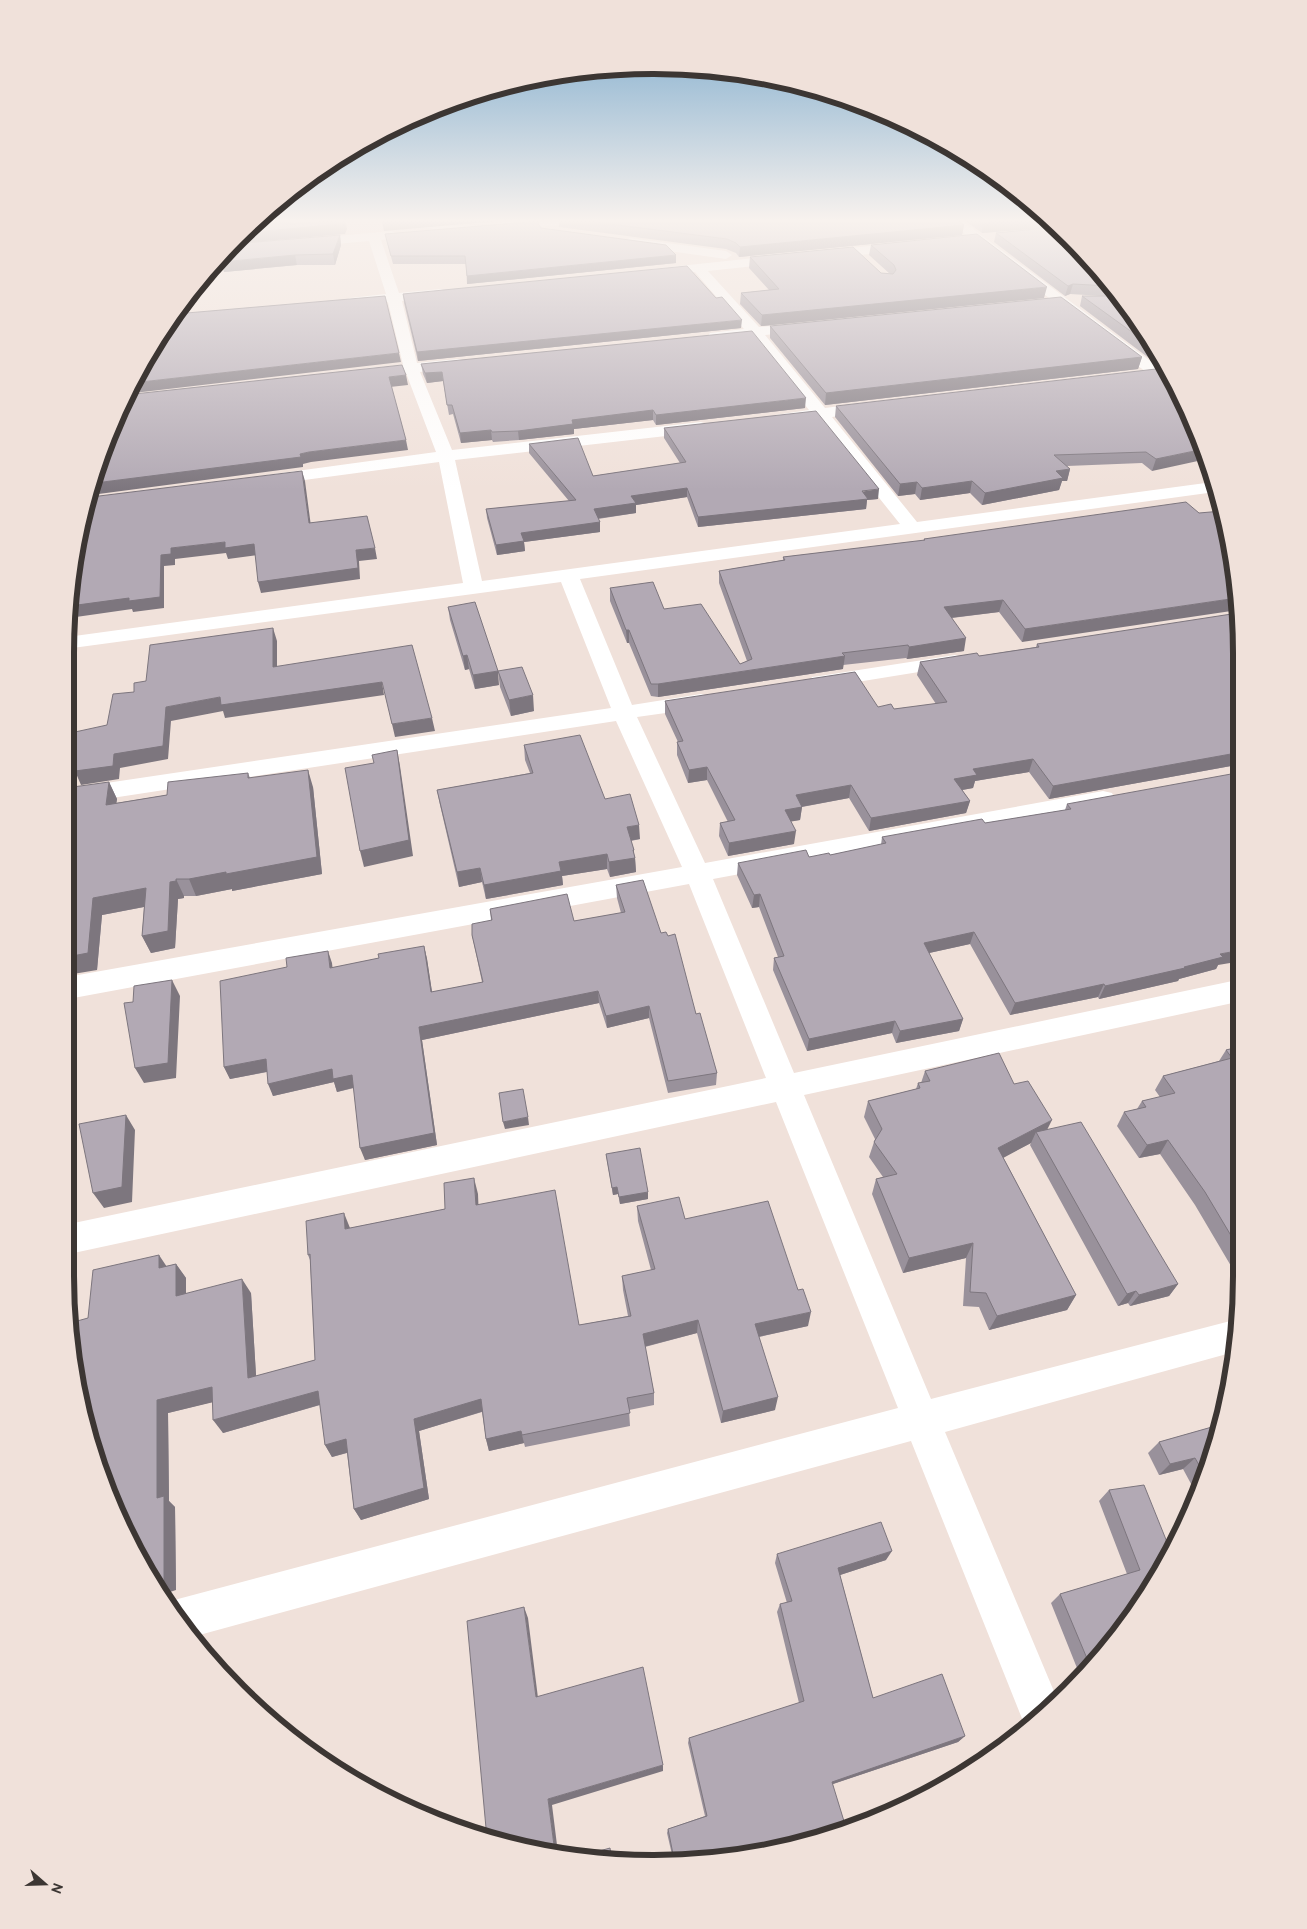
<svg xmlns="http://www.w3.org/2000/svg" width="1307" height="1929" font-family="Overpass,sans-serif">
<style>
.lines{fill:none;stroke-linecap:round;stroke-linejoin:round}
.minor{fill:#fff;fill-rule:evenodd}
.wall{fill:#99919b}
.shaded-wall{fill:#7d767e}
.building{fill:#b2a9b4;stroke:#7d767e}
.rim{fill:none;stroke:#3c3633;stroke-width:6}
</style>
<rect width="100%" height="100%" fill="#f0e1da"/>
<g class="lines">
<path class="minor" d="M403,220L473,225L479,229L473,233L408,226L404,225L402,222Z
M531,220H577L571,224L502,230L496,226L502,222Z
M947,220H961L1169,375L1178,392L1171,391Z
M392,231L398,235L396,238L381,240L399,293L441,289L448,293L441,297L402,301L417,363L458,359L463,360L465,363L463,366L458,367L420,372L452,450L701,422L707,424L709,427L707,430L701,432L455,460L482,581L900,524L816,419L781,423L775,421L773,418L775,415L809,410L751,337L715,340L710,339L708,336L710,333L744,329L695,272L646,276L644,273L646,270L651,269L907,242L911,243L913,246L911,249L907,250L708,271L759,327L806,323L811,324L813,327L811,330L806,331L765,335L825,408L872,402L878,404L880,407L878,410L832,417L917,522L1213,482L1216,492H1215L580,579L632,705L701,694L709,696L712,701L709,706L701,708L637,717L705,863L1103,791L1112,793L1115,799L1112,805L1103,807L713,879L794,1073L1242,979V1001L804,1095L931,1399L1238,1319L1234,1352L945,1432L1058,1701L1025,1726L911,1441L192,1637L166,1604L178,1599L898,1408L776,1102L69,1254V1224L766,1078L689,884L68,999L67,977L682,867L616,721L66,805V789L611,708L561,582L65,649L67,637L463,583L439,462L267,485L261,484L258,480L261,476L267,475L436,452L406,373L367,378L362,376L359,373L362,370L367,368L403,365L388,302L350,306L343,302L350,298L386,294L369,241L302,247L296,243L302,239Z
M630,238L726,251L732,255L726,259L626,245L624,242Z
M955,655L962,657L966,661L962,665L820,688L812,687L809,682L812,677L820,676Z"/>
</g>
<path class="wall" d="M559,220H958L964,225L962,235L739,257L736,253L726,249L559,227Z
M964,220H1048L1069,237L1143,326L1166,371L1080,306L1082,296H1102L1070,294L1065,296L994,242L996,233L1052,227L982,233Z
M540,227L541,228L676,263L467,284L466,264H393L385,234Z
M340,235L341,245L335,265H297L224,272Z
M871,245L1044,298L761,326L740,304L741,293L769,290L749,268L750,257L881,273L890,274L869,255Z
M403,294L741,328L418,361L404,303Z
M770,326L1142,357L1138,369L825,405L770,338Z
M421,364L805,408L656,425L653,420L574,429V434L519,440L493,442L492,440L461,443L453,414L449,415L443,381L427,383L423,374Z
M836,406L1197,428L1152,471L1142,463L1067,466L1070,469L1067,481H1062L1059,490L982,505L970,493L920,500L915,494L898,496L835,417Z
M664,428L878,499L867,500L866,509L698,527L687,497L636,505V513L598,519L600,522V532L524,542L525,551L497,555L487,518L486,509L569,501L529,453V444L593,476L680,463L664,438Z
M1199,513L1022,642L999,612L952,618L964,651L907,659L906,658L843,665V669L658,697L651,696L629,643H627L610,601V588L664,609L740,664L747,661L719,583V571L783,560V557L923,541L924,539Z
M448,607L499,685L475,689L469,669L465,670L450,620Z
M1037,644L1242,654V764L1049,799L1029,772L975,781L973,788L962,790L970,801L966,813L869,831L849,798L802,807L800,820L791,821L794,844L728,856L719,836L720,823L728,822L707,780L688,783L677,755V742H678L665,714V701L878,707L894,709L936,704L917,675L920,662L979,656L1036,647Z
M498,671L534,711L511,716L500,687Z
M524,745L605,799L640,839L631,841L635,858L636,872L610,877L607,869L562,876L563,885L486,899L482,882L459,887L440,805L437,790L530,773L525,760Z
M248,773L250,778L313,787L322,874L232,891V889L196,896H184V898L178,899L175,948L151,953L142,936L144,907L102,915L97,970L73,803L109,782L117,799L116,803L167,795Z
M1067,804L1218,965L1216,969L1179,979L1178,981L1099,999L1098,997L1010,1015L970,944L929,953L963,1019L959,1031L896,1043L892,1033L807,1051L773,970L774,958L778,957L759,907L752,908L737,875L738,863L830,855L881,845L882,837L985,823L1065,810Z
M616,885L661,933L696,1014L717,1073L716,1085L668,1093L649,1018L607,1028L599,1003L422,1040L437,1145L365,1160L354,1088L337,1092L334,1082L273,1096L267,1072L230,1079L224,1067L332,963V968L379,958L424,946L427,959L432,992L482,982L472,935L491,920L490,909L574,921L621,913L617,898Z
M1242,1046V1264L1231,1266L1195,1205L1160,1154L1139,1158L1117,1126L1124,1112L1137,1109L1142,1101L1160,1097L1155,1090L1163,1076L1219,1061L1226,1050Z
M925,1071L1014,1084L1047,1129L1178,1284L1169,1296L1130,1306L1128,1303L1118,1306L1030,1145L1031,1143L1003,1157L1076,1295L1067,1310L989,1330L979,1307L963,1306L966,1258L903,1273L872,1194L876,1179L883,1177L869,1157L875,1139L864,1117L868,1101L916,1089L918,1083H921Z
M606,1154L648,1199L620,1204L618,1194L613,1195L607,1161Z
M478,1194V1205L579,1325L628,1316L623,1290L622,1276L651,1270L638,1221L637,1206L685,1219L808,1326L759,1337L775,1410L721,1423L697,1333L645,1347L654,1393V1405L629,1410L630,1426L525,1447L524,1443L489,1451L486,1439L482,1412L419,1431L429,1499L361,1520L354,1509L347,1453L332,1457L325,1445L320,1405L223,1433L212,1402L168,1413L169,1501L175,1507L176,1590L88,1318L167,1266L176,1264L186,1278V1293H251L256,1376L315,1360L310,1260L308,1255L350,1228L445,1209Z
M1228,1399L1220,1422L1214,1412Z
M1219,1425L1196,1493L1183,1469L1159,1475L1148,1453L1159,1442Z
M1109,1490L1171,1552L1121,1634L1081,1678L1051,1603L1060,1594L1127,1574L1099,1501Z
M777,1554L886,1560L840,1575L873,1698L965,1736L958,1742L833,1784L769,1853L673,1859L667,1833L668,1829L705,1816L688,1743L689,1738L799,1703L777,1612L780,1604L787,1603L775,1563Z"/>
<path class="shaded-wall" d="M345,220L347,229L345,234L232,244L237,238L243,233L291,229Z
M398,220H510L384,231L382,221Z
M1026,220H1048L1057,227L982,233L983,223Z
M964,225L962,235L739,257L740,247Z
M340,235L341,245L335,265L333,254Z
M295,255L297,265L224,272L221,262Z
M676,255V263L467,284V276Z
M1073,284L1070,294L1065,296L1068,286Z
M1047,287L1044,298L761,326L762,315Z
M742,320L741,328L418,361L417,352Z
M399,353L401,362L125,394L132,383Z
M1142,357L1138,369L825,405L826,393Z
M442,372L443,381L427,383L425,373Z
M406,375L408,385L390,387L389,377Z
M806,398L805,408L656,425V415Z
M653,410V420L574,429V434L519,440L518,431L572,420Z
M491,430L492,440L461,443L460,433Z
M406,440L408,450L311,462L303,464V467L91,495L95,483L300,454L309,452Z
M1204,449L1207,459L1152,471L1156,459Z
M1070,469L1067,481H1062L1059,490L982,505L985,493L1056,471Z
M302,471L305,481L312,534L309,523Z
M972,481L970,493L920,500L922,488Z
M917,482L915,494L898,496L900,484Z
M687,488V497L636,505V513L594,519V509L631,496Z
M879,489L878,499L867,500L866,509L698,527V517Z
M600,522V532L524,542L525,551L497,555L496,545L521,533Z
M225,542L254,544L258,555L228,559L226,553L175,559V565L164,566V608L133,612L132,609L69,618L70,606L171,548Z
M375,548L377,559L359,561L360,579L261,593L258,582L356,550Z
M1237,598L1238,610L1022,642L1025,629Z
M1003,600L999,612L941,619L944,607Z
M273,628L277,641V680L273,667Z
M626,630H629V643H627Z
M966,638L964,651L907,659L909,647Z
M467,655L469,669L465,670L463,656Z
M845,656L843,669L658,697V684Z
M498,671L499,685L475,689L473,675Z
M382,682L384,695L225,718L223,711L171,721L168,759L120,768L119,779L81,785L75,771L114,754L166,707L220,697Z
M533,695L534,711L511,716L509,700Z
M432,718L435,731L395,737L392,724Z
M397,750L400,766L413,856L364,867L360,851Z
M1242,752V764L1049,799L1053,786Z
M1033,759L1029,772L975,781L973,788L951,792L954,779L973,769Z
M707,767V780L688,783L689,770Z
M308,770L313,787L322,874L232,891V889L196,896L189,879Z
M109,782L117,799L114,822L106,805Z
M851,785L849,798L795,808L796,795Z
M970,801L966,813L869,831L871,818Z
M802,807L800,820L783,823L785,810Z
M639,825L640,839L627,841V827Z
M796,831L794,844L728,856L729,843Z
M633,850H634V858H635L636,872L610,877L609,862Z
M607,854V869L562,876L563,885L486,899L484,885L559,862Z
M480,868L482,882L459,887L457,872Z
M176,879L184,896V898L178,899L175,948L151,953L142,936L170,882Z
M146,888L154,905L102,915L97,970L67,975V957L93,898Z
M760,894L759,907L752,908L754,895Z
M974,932L970,944L920,955L924,943Z
M424,946L427,959L434,1005L431,992Z
M1242,950V961L1218,965L1216,969L1179,979L1178,981L1099,999L1105,986L1184,967L1220,954Z
M328,951L332,963L334,981L330,968Z
M172,980L180,996L176,1078L144,1083L135,1068Z
M1104,984L1098,997L1010,1015L1015,1003Z
M598,991L599,1003L422,1040L437,1145L365,1160L360,1148L419,1027Z
M649,1006V1018L607,1028L606,1016Z
M963,1019L959,1031L896,1043L900,1031Z
M895,1021L892,1033L807,1051L809,1039Z
M266,1059L271,1071L230,1079L224,1067Z
M332,1069L352,1075L356,1087L337,1092L334,1082L273,1096L268,1084Z
M126,1115L135,1130L132,1202L104,1208L93,1193Z
M528,1117L529,1125L505,1129L503,1122Z
M1052,1120L1044,1136L1036,1132L1031,1143L992,1164L998,1148Z
M1168,1140L1160,1154L1139,1158L1147,1145Z
M474,1178L478,1194L479,1220L476,1205Z
M617,1187L618,1194L613,1195L612,1188Z
M648,1192V1199L620,1204L619,1197Z
M344,1213L350,1228L345,1229Z
M973,1243L966,1258L903,1273L909,1258Z
M1242,1254V1264L1231,1266Z
M159,1255L169,1270L159,1268Z
M176,1264L186,1278V1310L176,1296Z
M242,1279L251,1293L257,1391L248,1378Z
M1178,1284L1169,1296L1130,1306L1139,1295Z
M1136,1291L1128,1303L1118,1306L1127,1294Z
M1076,1295L1067,1310L989,1330L997,1316Z
M811,1312L808,1326L753,1338L755,1324Z
M698,1320L697,1333L643,1347V1334Z
M212,1387L222,1400L168,1413L169,1501L175,1507L176,1590L161,1595L155,1584L157,1498V1400Z
M318,1391L326,1403L223,1433L213,1420Z
M778,1397L775,1410L721,1423L723,1411Z
M481,1399L484,1411L419,1431L429,1499L361,1520L354,1509L414,1419Z
M521,1431L524,1443L489,1451L486,1439Z
M346,1439L353,1451L332,1457L325,1445Z
M1195,1458L1183,1469L1159,1475L1170,1464Z
M892,1551L886,1560L834,1577L838,1568Z
M524,1607L528,1618L539,1706L536,1697Z
M965,1736L958,1742L827,1786L832,1782Z
M663,1765V1771L552,1805L558,1853H555L548,1799Z"/>
<path class="building" d="M290,220V224L345,220L343,224L243,233L255,223Z
M382,220H398L382,221Z
M579,220H958L964,225L740,247L736,243L727,239Z
M979,220H1026L983,223Z
M540,221L538,223L541,228L666,245L676,255L467,276L465,256H391L385,234Z
M1057,227L1069,237L1109,286L1073,284L1068,286L996,233Z
M977,234L1047,287L762,315L741,293L779,289L750,257L853,247L881,273L893,274L896,270L894,265L871,245Z
M340,235L333,254L295,255L221,262V257L232,244Z
M687,266L716,298L722,297L742,320L417,352L403,294Z
M385,296L399,353L132,383L175,314Z
M1082,296H1118L1143,326L1154,348Z
M1061,297L1142,357L826,393L770,326Z
M752,331L806,398L656,415L653,410L572,420L573,424L518,431L492,432L491,430L460,433L452,405H447L442,372L425,373L421,364Z
M402,365L406,375L389,377L406,440L309,452L300,454L301,457L95,483L125,395Z
M1156,369L1171,380L1197,428L1204,449L1156,459L1146,452L1054,455L1070,469L1056,471L1063,478L985,493L972,481L922,488L917,482L900,484L836,406Z
M816,411L879,489L862,491L868,499L698,517L687,488L631,496L636,503L594,509L600,522L521,533L524,541L496,545L486,509L576,500L529,444L578,438L593,476L686,462L664,428Z
M302,471L309,523L367,516L375,548L356,550L358,568L258,582L254,544L225,548V542L171,548V554L161,555L160,597L129,601V598L70,606L76,539L91,497Z
M1186,502L1199,513L1222,511L1231,538L1237,598L1025,629L1003,600L944,607L966,638L909,647L908,645L842,653L845,656L658,684H651L629,630H626L610,588L653,582L664,609L701,604L740,664L752,659L719,571L785,560L783,557L925,540L924,539Z
M475,602L498,671L473,675L467,655L463,656L448,607Z
M1238,613L1242,654V752L1053,786L1033,759L973,769L977,775L954,779L970,801L871,818L851,785L796,795L802,807L785,810L796,831L729,843L720,823L735,820L707,767L689,770L677,742L683,741L665,701L855,672L878,707L891,704L894,709L947,702L920,662L977,653L979,656L1039,647L1037,644Z
M273,628V667L412,645L432,718L392,724L382,682L221,705L220,697L166,707L163,746L114,754L113,766L75,771V732L107,725L113,694L134,692V683L146,681L150,645Z
M522,667L533,695L509,700L498,671Z
M580,735L605,799L630,794L639,825L627,827L634,850H633L635,858L609,862L607,854L559,862L561,871L484,885L480,868L457,872L437,790L533,773L524,745Z
M397,750L409,840L360,851L345,768L374,763L372,755Z
M308,770L317,857L226,874V872L189,879H176V881L170,882L168,931L142,936L146,888L93,898L88,953L67,957L66,804L73,803V787L109,782L106,805L167,795L168,782L248,773V778Z
M1242,772V950L1220,954L1223,957L1184,967L1185,968L1105,986L1104,984L1015,1003L974,932L924,943L963,1019L900,1031L895,1021L809,1039L774,958L784,956L760,894L754,895L738,863L806,850L809,857L829,853L830,855L886,843L882,837L982,819L985,823L1071,809L1067,804Z
M643,880L661,933L666,932L668,936L675,934L696,1014L700,1013L717,1073L668,1081L649,1006L606,1016L598,991L419,1027L434,1133L360,1148L352,1075L333,1079L332,1069L268,1084L266,1059L224,1067L220,981L287,967L286,958L328,951L330,968L379,958L378,954L424,946L431,992L483,982L472,935V924L492,920L490,909L567,894L574,921L625,912L616,885Z
M172,980L168,1063L135,1068L124,1003L133,1002L134,986Z
M1242,1046V1254L1205,1192L1168,1140L1147,1145L1124,1112L1146,1107L1142,1101L1175,1093L1163,1076L1232,1058L1226,1050Z
M999,1053L1014,1084L1028,1081L1052,1120L998,1148L1076,1295L997,1316L986,1293L970,1292L973,1243L909,1258L876,1179L897,1174L874,1142L882,1129L868,1101L920,1088L918,1083L930,1081L925,1071Z
M523,1089L528,1117L503,1122L499,1093Z
M126,1115L122,1187L93,1193L79,1124Z
M1081,1122L1178,1284L1139,1295L1136,1291L1127,1294L1036,1132Z
M640,1148L648,1192L619,1197L617,1187L612,1188L606,1154Z
M474,1178L476,1205L555,1190L579,1325L631,1316L622,1276L655,1269L637,1206L679,1197L685,1219L768,1201L798,1290L803,1289L811,1312L755,1324L778,1397L723,1411L698,1320L643,1334L654,1393L627,1398L630,1413L522,1435L521,1431L486,1439L481,1399L414,1419L424,1488L354,1509L346,1439L325,1445L318,1391L213,1420L212,1387L157,1400V1498L164,1496V1581L155,1584L96,1464L70,1353V1323L88,1318L93,1270L159,1255V1268L176,1264V1296L242,1279L248,1378L315,1360L310,1254L308,1255L306,1221L344,1213L345,1229L445,1209L444,1183Z
M1219,1425L1203,1472L1195,1458L1170,1464L1159,1442Z
M1144,1485L1171,1552L1121,1634L1091,1668L1060,1594L1140,1570L1109,1490Z
M881,1522L892,1551L838,1568L873,1698L942,1674L965,1736L832,1782L847,1831L843,1833L769,1853L674,1859L668,1829L707,1816L689,1738L804,1701L780,1604L792,1601L777,1554Z
M524,1607L536,1697L643,1667L663,1765L548,1799L555,1853L501,1844L468,1833L486,1828L467,1621Z
M610,1848L612,1862L578,1857Z"/>
<linearGradient id="sky" x2="0" y2="1"><stop stop-color="#75a6ca"/><stop offset="0.45" stop-color="#f8f2ee"/><stop offset="1" stop-color="#f8f2ee" stop-opacity="0"/></linearGradient>
<rect width="1307" height="490" fill="url(#sky)"/>
<path d="M0 0H1307V1929H0ZM653 74H654A579 579 0 0 1 1233 653V1276A579 579 0 0 1 654 1855H653A579 579 0 0 1 74 1276V653A579 579 0 0 1 653 74Z" fill="#f0e1da" fill-rule="evenodd"/>
<path class="rim" d="M653 74H654A579 579 0 0 1 1233 653V1276A579 579 0 0 1 654 1855H653A579 579 0 0 1 74 1276V653A579 579 0 0 1 653 74Z"/>
<g transform="translate(45 1884) rotate(110)" stroke="#f0e1da" stroke-width="4" paint-order="stroke">
<path d="M0-4L9 19L0 12L-9 19Z" fill="#3c3633"/>
<text y="-8" font-size="14" font-weight="bold" text-anchor="middle" fill="#3c3633">N</text>
</g>
</svg>
